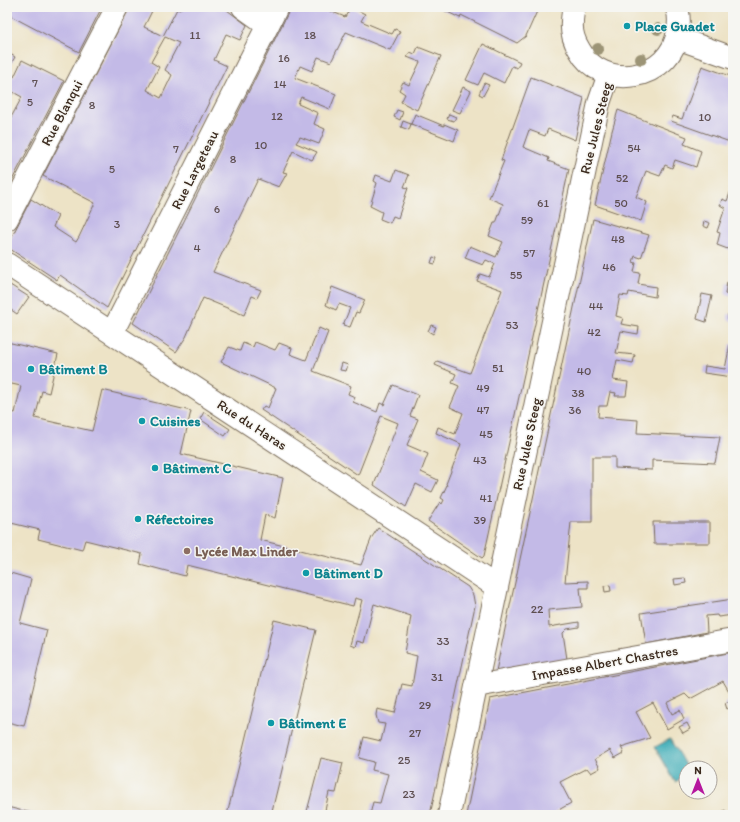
<svg xmlns="http://www.w3.org/2000/svg" width="740" height="822" font-family="Itim,sans-serif">
<style>
.water{fill:#39aab5;stroke:#3a6a6a}
.building{fill:#c3bae7;fill-rule:evenodd}
.lines{fill:none;stroke-linecap:round;stroke-linejoin:round}
.minor-casing{stroke:#796b59;stroke-width:24}
.minor{stroke:#fff;stroke-width:22}
.tree{fill:#9c9476}
.culture-dot{fill:#0f9aa8;stroke:#f6f6f2;stroke-width:1.5}
.education-dot{fill:#8d6e63;stroke:#f6f6f2;stroke-width:1.5}
.labels{text-anchor:middle;dominant-baseline:central;stroke-width:3;stroke-linejoin:round;paint-order:stroke}
.number-label{font-size:12px;fill:#5d4e50}
.culture-label{font-size:14px;font-weight:bold;fill:#0d838f;stroke:#f6f6f2;text-anchor:start}
.street-label{font-size:14px;fill:#3b2a1e;stroke:#f6f6f2}
.education-label{font-size:14px;font-weight:bold;fill:#785e54;stroke:#f6f6f2;text-anchor:start}
</style>
<rect width="100%" height="100%" fill="#f6f6f2"/>
<filter id="ink" filterUnits="userSpaceOnUse"><feTurbulence type="fractalNoise" baseFrequency=".025" numOctaves="2"/><feDisplacementMap in="SourceGraphic" scale="8" xChannelSelector="R" yChannelSelector="G"/><feConvolveMatrix kernelMatrix="1 2 1 2 8 2 1 2 1" color-interpolation-filters="sRGB"/></filter>
<filter id="wash" filterUnits="userSpaceOnUse"><feTurbulence type="fractalNoise" baseFrequency=".012" numOctaves="4" result="noise"/><feDisplacementMap in="SourceGraphic" scale="16" xChannelSelector="R" yChannelSelector="G"/><feGaussianBlur stdDeviation="0.9" result="paint"/><feColorMatrix in="noise" values="0 0 0 0 0 0 0 0 0 0 0 0 0 0 0 0 0 1.4 0 .05"/><feComposite in="paint" operator="in"/></filter>
<g filter="url(#wash)">
<rect width="100%" height="100%" fill="#ede3c6"/>
<path class="water" d="M670,739L687,768H686V776L675,782L655,747Z"/>
<g id="blocks">
<path class="building" d="M7,7H76L79,9L80,7H102L79,52L7,14Z
M130,7H154L144,27L163,36L177,9L180,10L182,7H223L247,25L240,40L226,34L214,60L227,66L107,308L60,275L57,280L7,247V246L31,199L58,216L53,227L76,242L79,237L95,203L43,176ZM165,37L179,43L165,70L172,75L161,98L147,90L159,67L151,62Z
M291,7H326L325,9L345,17L351,7L365,14L361,21L392,34L395,29L400,31L390,50L346,32L331,62L318,57L312,71L300,66L295,78L336,94L330,109L301,97L298,104L318,113L314,124L325,129L319,144L300,137L296,143L317,152L312,160L293,151L283,172L287,173L279,187L258,179L213,272L261,290L257,298L252,296L244,315L203,298L186,337L176,352L133,323Z
M437,7H534L538,9L526,36L517,43L461,15L460,18Z
M483,44L520,62L517,68L512,66L504,83L484,73L478,85L466,80Z
M418,47L441,56L417,110L401,102L405,94L399,90L403,82L409,85L420,62L407,57L410,52L415,54Z
M7,52L15,57L11,64L7,62Z
M22,60L64,81L9,186L7,185V125L22,97L13,92L9,101L7,100V74L14,77Z
M702,66L733,77V134L730,142L671,121L673,116L682,119Z
M531,77L584,98L575,140L548,129L545,136L529,130L523,147L549,158L548,161L569,169L484,556L482,558L428,521L440,502L442,504L444,500L441,498L447,485L446,484L453,466L461,444L436,433L438,427L455,434L463,413L450,407L459,386L452,383L456,374L435,365L437,361L470,373L502,290L477,281L480,274L489,277L495,264L486,260L483,265L465,258L470,246L496,257L503,242L489,236L494,223H496L503,204L489,198L504,161L501,160Z
M484,83L489,85L483,96L479,94Z
M463,87L471,91L460,113L452,110Z
M397,110L403,112L400,120L394,117Z
M618,110L687,137L684,144L701,151L696,167L675,160L672,168L665,165L660,176L646,171L636,197L647,202L641,221L595,205L612,131Z
M415,114L444,126V124L458,130L454,141L411,124Z
M449,114L456,117L454,121L447,119Z
M403,121L411,124L409,130L401,127Z
M396,170L409,175L404,187L408,188L398,218L393,216L390,223L380,219L382,212L370,206L377,183L374,181L376,175L392,181Z
M733,185V251L717,245L720,233L717,232L725,208L720,205L722,199L727,201Z
M593,219L649,235L641,258L635,256L633,262L636,263L634,272L640,273L638,284L656,287L655,297L629,292L628,296L620,295L616,316L623,318L621,324L639,327L638,334L621,331L616,353L635,355L633,363L617,360L613,380L628,382L626,396H615L616,393L610,392L607,406H599L598,417L638,420L637,433L720,437L715,463L652,460V470L615,468V457H592V522H571L565,582L588,581V588H580L582,607L548,610L549,627L579,622V627L567,629L563,633L567,659L496,671Z
M704,221L710,223L708,228L703,226Z
M433,257L437,258L435,264L431,263Z
M727,282L733,283V296L725,294Z
M7,283L29,297L17,314L7,307Z
M332,287L365,300L359,313L356,312L350,327L343,325L350,308L339,304L336,310L326,305Z
M702,294L712,296L706,322L697,319Z
M728,314L733,315V321L728,320Z
M431,325L436,327L433,334L428,331Z
M319,328L328,332L313,371L351,386L348,394L355,397L353,402L377,412L380,403L384,405L393,385L418,395L410,416L418,419L407,445L428,454L421,472L438,480L432,492L416,484L406,507L374,485L398,423L381,416L358,475L261,410L264,406L268,408L276,388L221,362L229,347L240,351L243,343L253,347L255,342L275,350L279,343L292,348L290,354L306,360Z
M7,342L58,354L49,393L42,391L35,418L92,431L102,390L191,411L181,454L283,478L275,518L265,515L260,540L361,565L372,537L378,528L468,587L473,595L475,606L430,815H370L373,802L380,803L388,774L372,770L374,762L359,758L364,737L381,741L385,724L378,723L376,715L377,709L395,713L402,684L412,686L417,656L405,653L411,616L374,604L364,643L357,641L355,647L350,645L362,600L355,598L353,606L187,565L185,576L140,564L142,554L85,540L82,550L38,539L40,530L11,523L7,536V411L15,413L21,386L7,383Z
M730,344H733V371L732,377L704,373L705,366L725,369Z
M342,363L348,365L346,371L340,370Z
M204,412L230,429L225,436L200,419Z
M653,522H710V543H684L683,544H654Z
M7,572L31,579L20,623L47,630L24,726L7,722Z
M685,578L686,583L675,585L674,579Z
M610,585L611,591L605,592L604,586Z
M733,599V615L718,617L717,615L706,616L707,632L646,644L641,613Z
M274,620L316,630L271,815H227Z
M733,652V698L723,681L690,699L685,694L667,703L672,714L680,710L684,719L667,729L653,703L636,712L650,738L621,747L624,753L615,758L610,750L595,759L600,768L591,773L587,768L560,782L571,803L555,812L557,815H466L490,699Z
M733,699V706L727,709L725,703Z
M687,723L690,729L683,733L679,727Z
M321,758L343,763L336,793L329,792L324,815H306Z
M7,807L36,814V815H7Z
M725,810L728,815H717Z"/>
</g>
</g>
<g filter="url(#ink)">
<use href="#blocks" fill-opacity="0" stroke="#796b59" stroke-width="1"/>
<g class="lines">
<defs>
<path id="minor" d="M243,7L268,25
M574,7C573,12 572,17 572,22C571,32 574,41 579,49C602,93 671,81 678,31C679,24 680,14 676,7
M677,38L733,58
M7,219L117,7
M7,264L497,587
M112,333L277,7
M476,686L733,640
M449,815L599,103L609,74"/>
</defs>
<use href="#minor" class="minor-casing"/>
<use href="#minor" class="minor"/>
</g>
<g class="tree">
<circle cx="658" cy="29" r="6"/>
<circle cx="598" cy="49" r="6"/>
<circle cx="641" cy="59" r="6"/>
</g>
</g>
<g class="culture-dot">
<circle cx="627" cy="26" r="4"/>
<circle cx="31" cy="369" r="4"/>
<circle cx="142" cy="421" r="4"/>
<circle cx="155" cy="468" r="4"/>
<circle cx="138" cy="519" r="4"/>
<circle cx="306" cy="573" r="4"/>
<circle cx="271" cy="723" r="4"/>
</g>
<circle class="education-dot" cx="187" cy="551" r="4"/>
<g class="labels">
<g class="number-label">
<text x="195" y="35">11</text>
<text x="310" y="35">18</text>
<text x="284" y="58">16</text>
<text x="35" y="83">7</text>
<text x="280" y="84">14</text>
<text x="30" y="102">5</text>
<text x="92" y="105">8</text>
<text x="277" y="116">12</text>
<text x="705" y="117">10</text>
<text x="261" y="145">10</text>
<text x="634" y="148">54</text>
<text x="176" y="149">7</text>
<text x="233" y="159">8</text>
<text x="112" y="169">5</text>
<text x="622" y="178">52</text>
<text x="543" y="203">61</text>
<text x="621" y="203">50</text>
<text x="217" y="209">6</text>
<text x="527" y="220">59</text>
<text x="117" y="224">3</text>
<text x="618" y="239">48</text>
<text x="197" y="248">4</text>
<text x="529" y="253">57</text>
<text x="609" y="267">46</text>
<text x="516" y="275">55</text>
<text x="596" y="306">44</text>
<text x="512" y="325">53</text>
<text x="594" y="332">42</text>
<text x="498" y="368">51</text>
<text x="584" y="371">40</text>
<text x="483" y="388">49</text>
<text x="578" y="393">38</text>
<text x="483" y="410">47</text>
<text x="575" y="410">36</text>
<text x="486" y="434">45</text>
<text x="480" y="460">43</text>
<text x="486" y="498">41</text>
<text x="480" y="520">39</text>
<text x="537" y="609">22</text>
<text x="443" y="641">33</text>
<text x="437" y="677">31</text>
<text x="425" y="705">29</text>
<text x="415" y="733">27</text>
<text x="404" y="760">25</text>
<text x="409" y="794">23</text>
</g>
<g class="culture-label">
<text x="635" y="26">Place Guadet</text>
<text x="39" y="369">Bâtiment B</text>
<text x="150" y="421">Cuisines</text>
<text x="163" y="468">Bâtiment C</text>
<text x="146" y="519">Réfectoires</text>
<text x="314" y="573">Bâtiment D</text>
<text x="279" y="723">Bâtiment E</text>
</g>
<g class="street-label">
<text transform="translate(62 113) rotate(-62)">Rue Blanqui</text>
<text transform="translate(596 128) rotate(-76)">Rue Jules Steeg</text>
<text transform="translate(195 170) rotate(-63)">Rue Largeteau</text>
<text transform="translate(252 425) rotate(33)">Rue du Haras</text>
<text transform="translate(527 444) rotate(-78)">Rue Jules Steeg</text>
<text transform="translate(605 663) rotate(-10)">Impasse Albert Chastres</text>
</g>
<g class="education-label">
<text x="195" y="551">Lycée Max Linder</text>
</g>
</g>
<rect width="740" height="822" fill="none" stroke="#f6f6f2" stroke-width="24"/>
<g transform="translate(698 780)"><circle r="19" fill="#f6f6f2" stroke="#aba49d"/>
<path d="M0-3L7 15L0 10L-7 15Z" fill="#b5179e"/>
<text y="-6" font-size="11" font-weight="bold" text-anchor="middle" fill="#3b2a1e">N</text>
</g>
</svg>
